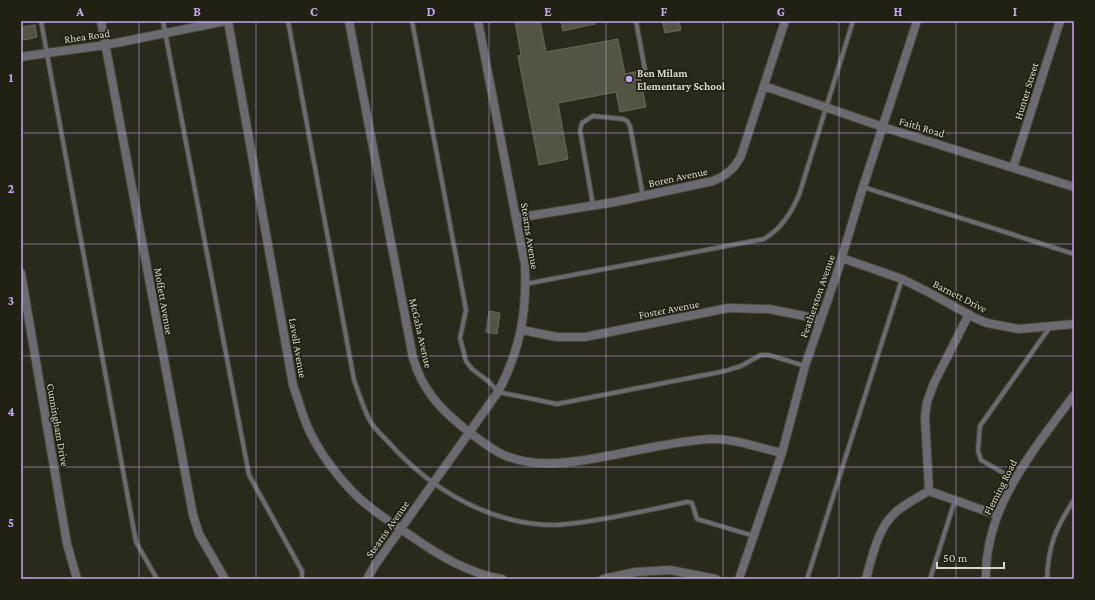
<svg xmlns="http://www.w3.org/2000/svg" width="1095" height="600" font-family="'Crimson Pro',serif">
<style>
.building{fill:#535444;stroke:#686958}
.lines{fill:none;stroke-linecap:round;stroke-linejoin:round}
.service-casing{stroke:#464638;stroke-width:6}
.minor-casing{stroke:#464638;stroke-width:10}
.service{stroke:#6c6a71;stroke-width:4}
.minor{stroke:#6c6a71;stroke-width:8}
.grid{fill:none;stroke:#c5a7f1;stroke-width:1;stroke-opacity:0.55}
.poi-dot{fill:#c5a7f1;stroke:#202112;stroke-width:1.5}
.labels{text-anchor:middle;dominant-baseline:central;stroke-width:3.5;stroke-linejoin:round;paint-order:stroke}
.street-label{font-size:11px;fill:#d7d7ce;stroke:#202112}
.poi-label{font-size:11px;font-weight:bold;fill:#d7d7ce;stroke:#202112;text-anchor:start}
.neatline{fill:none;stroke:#c5a7f1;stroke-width:1.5}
.grid-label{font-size:13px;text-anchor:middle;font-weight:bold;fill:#c5a7f1}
</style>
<rect width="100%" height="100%" fill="#2a2a1c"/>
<path class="building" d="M515,21H540L546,52L618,39L625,74L639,71L646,107L620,112L616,92L558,103L568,159L539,165L518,56L521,55Z
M561,21H595V24L563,31Z
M662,21H679L681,30L665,33Z
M35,25L37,37L24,40L21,33V27Z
M489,311L500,313L497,334L486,332Z"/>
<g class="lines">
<defs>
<path id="service" d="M41,21L136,542L157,579
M163,21L249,475L302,571V579
M288,21L354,380C359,393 363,407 369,419C374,429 384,437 391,445C433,491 492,525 555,525C577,524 598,520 619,516C641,512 664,507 687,502L692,503L697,519L754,536
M412,21L466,310L460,338L466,361L472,369L488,381L498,392L557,404L725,371L741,366L761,355H769L805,366
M636,21L645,70
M863,187L1074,254
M593,205L580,130L582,123L593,116L623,119L627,121L630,126L643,196
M525,284L764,239C782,228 791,213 799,195L853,21
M1014,479L981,460L978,451L980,426L1050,327
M807,579L902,279
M930,579L955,500
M1047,579C1048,546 1056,527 1074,500"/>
<path id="minor" d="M101,21L193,515L199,534L225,579
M228,21L293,385C298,399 302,414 308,428C319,452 338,478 358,497C375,513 395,525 414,538C440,556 470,574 502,579
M349,21L413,358C422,389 439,408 464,428C477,438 491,450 506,456C537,468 571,463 602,457C637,451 675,441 710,439C734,438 759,448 782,453
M21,57L47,53L106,45L226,21
M764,86L883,127L1074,187
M1013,168L1060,21
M516,218L615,202L713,181C727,175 734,169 741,156L785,21
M842,258L902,279L930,293L975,318L987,323L1019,329L1074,324
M21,273L67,544L77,579
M522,330L557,337H585L728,308L769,309L804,316L820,320
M929,491L997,515
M367,579L375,565L498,392C520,351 527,312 525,265L478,21
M603,579L636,572L670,570L716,579
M739,579L782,453L805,366L837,273L863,187L917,21
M866,579C872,557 878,526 897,511C907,503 918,497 929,491L925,417L927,402L934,383L969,314
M986,579C984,507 1034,450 1074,395"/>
</defs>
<use href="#service" class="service-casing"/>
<use href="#minor" class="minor-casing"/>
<use href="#service" class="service"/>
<use href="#minor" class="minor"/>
</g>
<path class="grid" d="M139,21V579M256,21V579M372,21V579M489,21V579M606,21V579M723,21V579M839,21V579M956,21V579M21,133H1074M21,244H1074M21,356H1074M21,467H1074"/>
<circle class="poi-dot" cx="629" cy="79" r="4"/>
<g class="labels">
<g class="street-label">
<text transform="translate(87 36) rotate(-8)">Rhea Road</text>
<text transform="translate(1026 91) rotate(-73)">Hunter Street</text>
<text transform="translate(922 127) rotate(17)">Faith Road</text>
<text transform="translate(678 177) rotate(-12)">Boren Avenue</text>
<text transform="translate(530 236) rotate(81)">Stearns Avenue</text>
<text transform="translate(817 296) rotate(-71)">Featherston Avenue</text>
<text transform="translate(960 296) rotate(27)">Barnett Drive</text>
<text transform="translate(164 301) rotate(80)">Moffett Avenue</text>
<text transform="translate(669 309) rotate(-11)">Foster Avenue</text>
<text transform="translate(421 333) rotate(77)">McGaha Avenue</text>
<text transform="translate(298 348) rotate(80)">Lavell Avenue</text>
<text transform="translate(58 425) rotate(80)">Cunningham Drive</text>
<text transform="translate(1000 487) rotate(-63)">Fleming Road</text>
<text transform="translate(387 529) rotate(-55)">Stearns Avenue</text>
</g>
<g class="poi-label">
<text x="637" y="73">Ben Milam<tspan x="637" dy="13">Elementary School</tspan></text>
</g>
</g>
<rect width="1095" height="600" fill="none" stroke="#202112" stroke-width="44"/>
<path d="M937 562v6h67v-6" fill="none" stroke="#d7d7ce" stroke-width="2"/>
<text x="943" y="562" font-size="12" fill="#d7d7ce" stroke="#202112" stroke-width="3" paint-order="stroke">50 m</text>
<rect x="22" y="22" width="1051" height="556" class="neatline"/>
<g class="grid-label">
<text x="80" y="16">A</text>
<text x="197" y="16">B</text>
<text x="314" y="16">C</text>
<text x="431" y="16">D</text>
<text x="548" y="16">E</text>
<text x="664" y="16">F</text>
<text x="781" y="16">G</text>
<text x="898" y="16">H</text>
<text x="1015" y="16">I</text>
<text x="11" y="82">1</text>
<text x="11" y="193">2</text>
<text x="11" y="305">3</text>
<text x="11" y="416">4</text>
<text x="11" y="527">5</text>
</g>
</svg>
